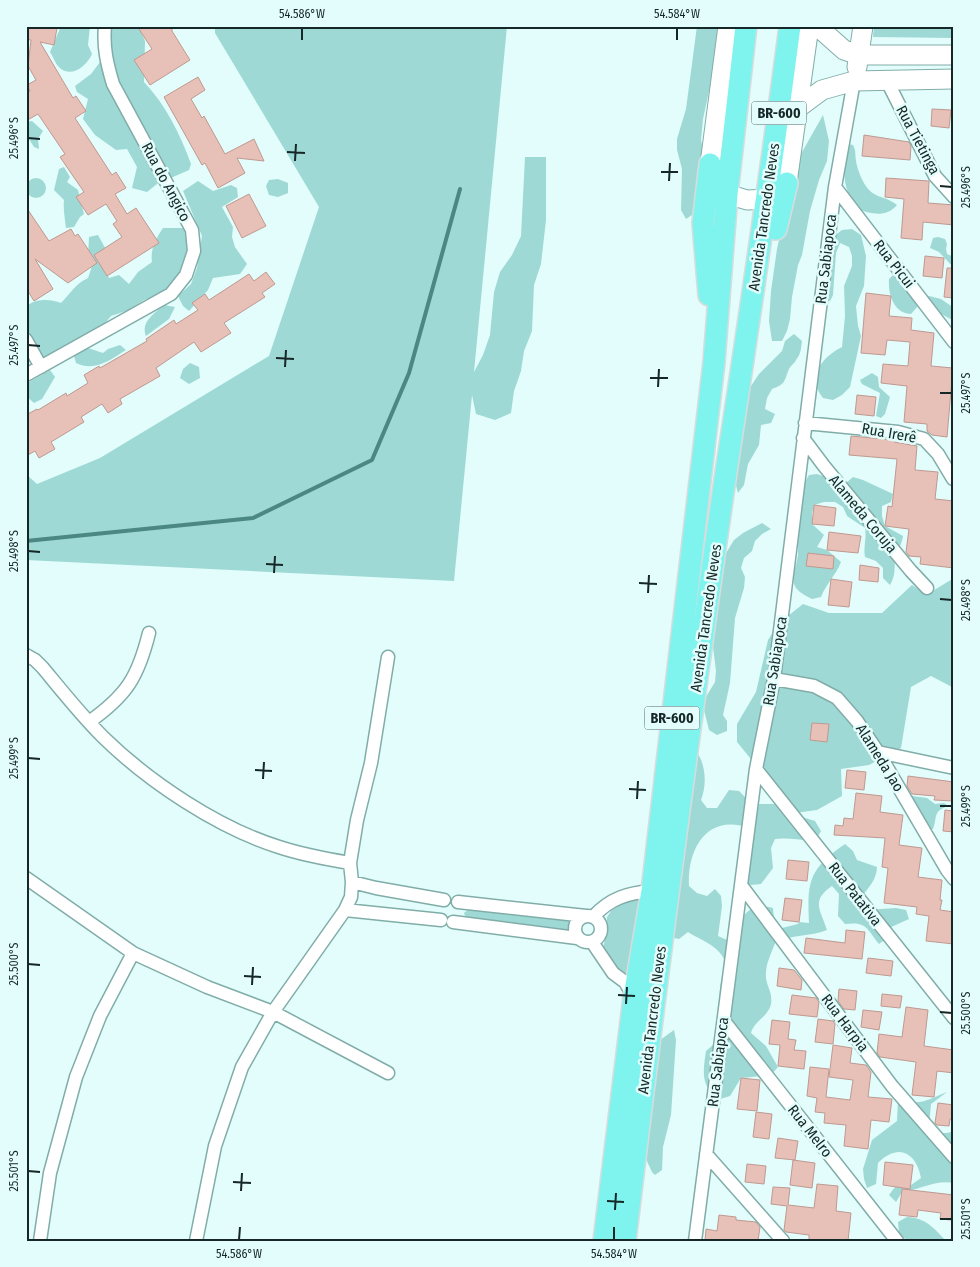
<svg xmlns="http://www.w3.org/2000/svg" width="980" height="1267" font-family="'Fira Sans Condensed',sans-serif">
<style>
.green{fill:#9fd9d5}
.lines{fill:none;stroke-linecap:round;stroke-linejoin:round}
.stream{stroke:#4b8884;stroke-width:4}
.building{fill:#e7c0b7;stroke:#bf9991}
.street-casing{stroke:#81ada9;stroke-width:15}
.secondary-casing{stroke:#81ada9;stroke-width:21}
.primary-casing{stroke:#dadcdc;stroke-width:24}
.street{stroke:#fff;stroke-width:12}
.secondary{stroke:#fff;stroke-width:19}
.primary{stroke:#7ff4ef;stroke-width:21}
.ticks{fill:none;stroke:#152726;stroke-width:2}
.labels{text-anchor:middle;dominant-baseline:central;stroke-width:5;stroke-linejoin:round;paint-order:stroke}
.shield{fill:#e2fdfb;stroke:#526766;stroke-width:1}
.shield-label{font-size:14px;font-weight:bold;fill:#152726}
.street-label{font-size:15px;fill:#152726;stroke:#e2fdfb}
.neatline{fill:none;stroke:#152726;stroke-width:2}
.ticks-label{font-size:12px;text-anchor:middle;fill:#152726}
</style>
<rect width="100%" height="100%" fill="#e2fdfb"/>
<path class="green" d="M61,26H90L88,45L92,54C87,66 70,80 58,66C55,63 53,56 50,52Z
M111,26H139L145,41L144,82C166,105 180,134 191,164L189,170L157,184L147,192L132,188L137,167L127,149L116,150L95,135L83,119L88,99L77,92L75,86L91,74L109,50Z
M215,26H507L474,372L483,355L490,335L494,292L500,272L512,255L521,236L525,157H546V220L541,264L534,285L532,331L524,351L521,371L514,391L511,413L495,420L476,414L472,395L454,581L26,560V474L37,484L100,458L269,356L319,207L215,33Z
M697,26H723L703,119L701,140L703,150L695,213L686,219L681,210L682,169L677,150V139L686,109Z
M874,26H954V38L873,37Z
M823,115L829,141L827,161L819,180L810,211L802,255L798,265L792,297L790,319L787,331L782,341H772L769,321L771,291L777,249L797,161Z
M32,121L43,131L38,139L39,149L34,147L29,139H26V122Z
M848,144L853,145C856,150 855,155 856,161C857,169 863,184 869,190C876,198 888,197 897,205C886,218 871,214 857,209C841,185 843,172 848,144Z
M64,167L70,177L67,182L78,190L84,214L80,217L74,227L66,228C65,219 63,208 64,200L54,190L59,169Z
M26 188a10 10 0 1 1 20 0a10 10 0 1 1-20 0Z
M278,179L288,183V193L278,197L269,195L266,186L269,180Z
M198,181L213,191L231,185L237,188L238,197L222,207L233,227L232,237L235,247L247,264L240,274L213,278L208,290L189,311L183,306L178,296L191,284L197,268L202,236L183,191Z
M163,228H184L191,235L183,272L171,286L157,295L144,300L129,310L111,316L102,327L65,351L46,357C26,348 26,326 26,307C35,298 50,299 61,303C70,294 76,283 88,278L92,266L88,257L89,237L98,235L110,257L102,262L109,278L119,275L129,284L138,272L152,262C150,250 156,238 163,228Z
M852,229L861,235L866,256L864,286L856,306L858,326L861,336L850,387L842,395L833,400L823,398C806,377 822,357 842,347L845,316L844,286L852,266V256L849,247L840,243L836,253L833,295L830,301L826,300L834,236L842,230Z
M938,237L945,239L947,244L946,249L947,254L954,257V268L939,252L930,248L933,238Z
M894,274L925,295L941,299L954,308V321L923,304L918,306L911,314C894,313 888,295 889,279Z
M164,305L175,307L169,319L146,336C140,322 155,313 164,305Z
M794,334L802,341C801,348 801,354 796,360C794,364 790,366 789,369C784,381 786,384 772,389L767,398L765,409L775,414L771,423L761,425L759,445L748,464L744,485L738,493L734,478L747,392L759,374L782,351L785,341Z
M120,345L126,350C110,360 95,372 76,363L74,356L88,348L103,353L108,349Z
M190,363L199,367L200,378L189,384L180,378L183,369Z
M50,370L55,377L42,399L34,403L26,396V384Z
M872,373L878,377L879,387L890,397L885,414L881,418L876,416L880,393L862,384L860,380Z
M817,474L845,484L853,477L863,480L893,494L891,502L882,506V516L885,526L903,536C902,544 898,549 896,556C893,568 897,573 890,585L883,578V568L876,561L865,557C863,546 867,539 865,528L847,516L843,507L835,502H824L814,505L812,513V524L824,535L817,547L827,550L841,562C836,575 826,584 821,597L812,599C806,596 800,593 796,588C789,578 798,564 798,553C798,530 800,506 805,482L809,475Z
M762,523L771,529L762,534L755,541L752,551L744,558L741,568L745,577L744,588L735,618L730,683L723,715L727,721V731L717,735L709,730L704,710V700L715,682L716,671L711,630L713,610L721,589L723,558L734,540L743,533Z
M954,578V688L931,676L911,687L901,748L869,765L841,769L842,796L817,810L795,813L737,742V724L756,692L768,640L778,624L803,604L829,613H882L912,585L926,595Z
M696,751C706,764 707,785 701,800L707,808H717L729,790L739,791L746,798L755,804H775L792,814L815,821L821,831L816,840C802,841 788,837 775,839L771,848L773,868L761,884L751,885L742,879L751,829C709,812 687,847 689,886L697,893L707,896L715,889L721,896L722,906L718,936L727,940C743,922 744,900 773,908L774,920L778,929L798,924L799,922L809,923C807,881 809,869 845,844L853,851L857,860L877,867C876,884 866,887 860,902L866,910L896,908L906,910L909,919L889,928L887,938L879,944C867,929 867,921 845,924L838,916L839,894L832,886C810,901 821,910 827,930C810,937 791,934 775,943C772,952 766,963 766,973C765,986 773,990 771,1004C768,1017 754,1021 751,1033L766,1046L778,1067L771,1075L741,1078L730,1096L720,1099C700,1088 703,1071 706,1051L721,1038C721,1014 715,986 727,965C718,944 705,943 688,932L679,939L669,937Z
M912,796L927,798L935,804L944,803L948,806C932,812 938,816 933,829H928L906,797Z
M644,898L634,980L615,971L603,949L606,934L607,917L611,911L616,906L629,899Z
M469,909L567,920L570,922L571,927L566,931L466,919L464,913Z
M674,1030L676,1040L671,1115L663,1147L662,1170L655,1175L652,1172L646,1159L660,1040Z
M947,1092L931,1104L929,1126C937,1133 943,1135 954,1131V1183C936,1179 919,1190 902,1192L896,1202L889,1195L895,1187L911,1185L921,1178C916,1152 898,1143 878,1163L876,1184L867,1188L864,1179L863,1169L872,1140L897,1121L898,1100C924,1105 924,1101 947,1092Z
M907,1217C926,1218 934,1228 946,1241H907L899,1233L898,1222Z"/>
<g class="lines">
<path class="stream" d="M26,541L253,518L372,460L409,373L460,189"/>
</g>
<path class="building" d="M26,26L57,28L54,45L40,42L73,98L76,96L86,111L75,118L112,175L116,172L126,188L115,194L127,214L136,208L159,243L107,276L94,255L122,237L113,224L117,221L106,204L88,215L76,197L84,192L60,157L65,154L38,114L26,121V93L30,91L27,85L36,80L28,66L31,40L26,39Z
M137,26H172V31L190,60L150,85L134,60L152,49Z
M198,77L205,90L191,99L202,118L204,116L225,154L254,139L264,161L237,158L245,173L218,188L205,163L202,165L164,97Z
M932,109L951,110L949,128L931,126Z
M864,135L909,142L911,146L910,160L862,156Z
M886,178L929,181L928,203L954,205V225L923,222L922,240L901,238L904,199L885,197Z
M249,194L266,226L242,238L226,206Z
M26,207L49,241L71,229L75,236L78,234L97,263L68,283L35,259L53,289L34,301L26,288Z
M925,256L944,258L942,278L923,276Z
M947,268H954V298L944,297Z
M266,272L275,284L262,293L265,297L224,323L231,333L201,352L194,342L156,368L160,376L120,399L122,404L108,413L102,404L81,417L84,422L51,442L55,449L39,458L35,451L26,456V415L37,409L38,410L66,393L67,396L88,383L84,375L99,366L100,368L147,341L146,339L174,320L176,324L198,310L192,303L205,294L209,300L249,274L254,281Z
M866,293L891,296L889,316L912,318L911,330L934,333L931,366L953,368L947,437L932,435L927,431V424L904,422L907,386L881,383L883,364L908,366L910,342L887,340L885,355L861,353Z
M857,395L876,397L874,416L855,414Z
M851,436L894,440V442L917,446L915,470L938,472L935,499L954,501V568L920,564L921,557L909,556L906,552L909,529L885,526L888,506L892,507L897,459L849,455Z
M814,505L836,508L834,526L812,524Z
M829,532L861,536L858,553L827,550Z
M808,553L834,556L833,569L806,566Z
M860,565L879,568L878,582L859,580Z
M831,579L852,582L849,607L828,605Z
M812,723L829,724L827,742L810,740Z
M847,770L866,772L864,790L845,788Z
M908,776L954,782L953,801L934,800L935,796L912,794L907,786Z
M856,793L882,796L880,812L903,815L899,845L922,848L918,877L942,880L940,900H942L940,910L954,912V944L926,941L929,916L916,914L917,907L884,903L888,868L882,867L885,838L834,835L835,825L843,826L844,818L853,819Z
M945,810L954,811V832L943,831Z
M788,860L809,862L807,881L786,879Z
M785,898L802,900L799,922L782,920Z
M846,930L865,932L862,959L804,953L806,938L845,943Z
M868,958L893,961L891,976L866,973Z
M779,968L794,970L802,980L801,990L777,986Z
M839,989L857,991L855,1010L844,1009L838,1001Z
M882,994L902,996L900,1008L881,1006Z
M792,995L816,998L819,1002L817,1017L789,1014Z
M906,1007L928,1010L924,1046L954,1050V1073L937,1071L934,1097L912,1095L916,1062L880,1057L877,1053L879,1034L902,1037Z
M863,1010L882,1012L879,1030L861,1027Z
M818,1019L833,1021L835,1024L833,1044L815,1042Z
M772,1020L790,1022L788,1039L796,1040L794,1050L806,1051L804,1069L778,1066L780,1045L769,1044Z
M833,1045L852,1048L850,1063L866,1065L871,1072L868,1097L892,1099L889,1122L871,1120L868,1149L844,1146L846,1125L824,1123L825,1113L815,1112L817,1098L807,1096L810,1067L829,1069L826,1097L850,1100L853,1080L829,1077Z
M741,1078L760,1080L757,1111L737,1109Z
M938,1103L954,1105V1119H950L949,1126L937,1125L935,1123Z
M756,1112L772,1114L769,1139L753,1137Z
M778,1138L798,1141L795,1160L775,1158Z
M793,1160L815,1163L812,1188L790,1185Z
M885,1162L913,1165L910,1189L883,1185Z
M747,1164L766,1166L764,1184L745,1182Z
M817,1184L838,1186L836,1211L851,1213L848,1241H809V1235L786,1232L784,1230L787,1206L771,1204L773,1187L790,1188L788,1205L814,1208Z
M902,1189L954,1195L951,1220L940,1219L941,1213L918,1210L917,1217L899,1215Z
M719,1215L736,1217V1220L756,1222L760,1227L758,1241H705L706,1229L717,1231Z"/>
<g class="lines">
<defs>
<path id="street" d="M886,79L935,176L954,197
M835,187L954,342
M26,340L41,367
M26,375L171,294L186,275L194,251L192,230L113,84C107,64 103,47 105,26
M805,423L898,432L924,439L938,454L953,479
M803,438L824,466L911,571L927,588
M26,655L35,660L43,668C62,691 81,715 103,737C149,782 218,828 279,847C303,855 326,859 350,863
M774,679L814,686L837,698L857,721L878,752L947,870L954,879
M89,722C127,695 138,677 149,633
M878,752L954,768
M756,769L954,1018
M26,878L133,953L207,987L273,1012L388,1073
M352,882L376,888L444,900
M741,885L892,1086L954,1157
M458,902L586,916
M345,910L441,920
M575 929a13 13 0 1 1 26 0a13 13 0 1 1-26 0Z
M593,917C610,898 628,893 652,891
M453,922L577,938
M592,942L613,973L625,982L634,997
M724,1021L897,1241
M706,1154L783,1241
M40,1241L50,1173L76,1077L100,1016L133,953
M196,1241L215,1146L242,1067L273,1012L345,910L351,897L352,882L350,863L357,820L371,763L388,657
M695,1241L756,769L774,679L835,187L854,81"/>
<path id="secondary" d="M728,26L710,164L727,194L747,200L768,199L787,183L809,26
M817,26L844,50L859,55H954
M857,67L863,26
M799,107L822,90L854,81L954,79"/>
<path id="primary" d="M776,229L787,183
M709,295L703,223L710,164
M604,1241L634,997L652,891L714,362L727,194L746,26
M625,1241C656,980 690,719 728,459C750,315 771,171 790,26"/>
</defs>
<use href="#street" class="street-casing"/>
<use href="#secondary" class="secondary-casing"/>
<use href="#primary" class="primary-casing"/>
<use href="#street" class="street"/>
<use href="#secondary" class="secondary"/>
<use href="#primary" class="primary"/>
</g>
<path class="ticks" d="M302,40V28M677,40V28M28,138L40,139M287,152L305,153M295,161L296,144M661,172H678M669,181L670,163M940,186L952,187M28,345L40,346M276,358L294,359M285,367L286,350M650,378H668M658,387L659,369M940,393H952M28,551L40,552M266,564L283,565M274,573L275,556M639,583L657,584M648,593L649,575M940,599L952,600M28,758L40,759M255,770L272,771M263,779L264,762M629,789L646,790M637,799L638,781M940,806H952M28,964L40,965M244,976L261,977M252,985L253,967M618,995L635,996M626,1004L627,987M940,1012L952,1013M28,1171L40,1172M233,1182L251,1183M241,1191L242,1173M607,1201L624,1202M615,1210L616,1193M940,1219H952M239,1240L240,1227M614,1240V1227"/>
<g class="labels">
<g class="shield">
<rect x="751.5" y="101.5" width="55" height="23" rx="4"/>
<rect x="644.5" y="706.5" width="55" height="23" rx="4"/>
</g>
<g class="shield-label">
<text x="779" y="113">BR-600</text>
<text x="672" y="718">BR-600</text>
</g>
<g class="street-label">
<text transform="translate(918 140) rotate(62)">Rua Tietinga</text>
<text transform="translate(166 182) rotate(62)">Rua do Angico</text>
<text transform="translate(764 217) rotate(-82)">Avenida Tancredo Neves</text>
<text transform="translate(826 259) rotate(-83)">Rua Sabiapoca</text>
<text transform="translate(894 264) rotate(52)">Rua Picui</text>
<text transform="translate(889 433) rotate(10)">Rua Irerê</text>
<text transform="translate(863 514) rotate(50)">Alameda Coruja</text>
<text transform="translate(706 618) rotate(-82)">Avenida Tancredo Neves</text>
<text transform="translate(775 661) rotate(-81)">Rua Sabiapoca</text>
<text transform="translate(880 758) rotate(58)">Alameda Jao</text>
<text transform="translate(855 894) rotate(52)">Rua Patativa</text>
<text transform="translate(652 1020) rotate(-83)">Avenida Tancredo Neves</text>
<text transform="translate(845 1023) rotate(53)">Rua Harpia</text>
<text transform="translate(718 1062) rotate(-83)">Rua Sabiapoca</text>
<text transform="translate(810 1131) rotate(52)">Rua Melro</text>
</g>
</g>
<rect width="980" height="1267" fill="none" stroke="#e2fdfb" stroke-width="55"/>
<rect x="28" y="28" width="924" height="1212" class="neatline"/>
<g class="ticks-label">
<text x="302" y="18">54.586°W</text>
<text x="677" y="18">54.584°W</text>
<text transform="translate(14 138) rotate(-90)" y="4">25.496°S</text>
<text transform="translate(966 187) rotate(-90)" y="4">25.496°S</text>
<text transform="translate(14 345) rotate(-90)" y="4">25.497°S</text>
<text transform="translate(966 393) rotate(-90)" y="4">25.497°S</text>
<text transform="translate(14 551) rotate(-90)" y="4">25.498°S</text>
<text transform="translate(966 600) rotate(-90)" y="4">25.498°S</text>
<text transform="translate(14 758) rotate(-90)" y="4">25.499°S</text>
<text transform="translate(966 806) rotate(-90)" y="4">25.499°S</text>
<text transform="translate(14 964) rotate(-90)" y="4">25.500°S</text>
<text transform="translate(966 1013) rotate(-90)" y="4">25.500°S</text>
<text transform="translate(14 1171) rotate(-90)" y="4">25.501°S</text>
<text transform="translate(966 1219) rotate(-90)" y="4">25.501°S</text>
<text x="239" y="1258">54.586°W</text>
<text x="614" y="1258">54.584°W</text>
</g>
</svg>
